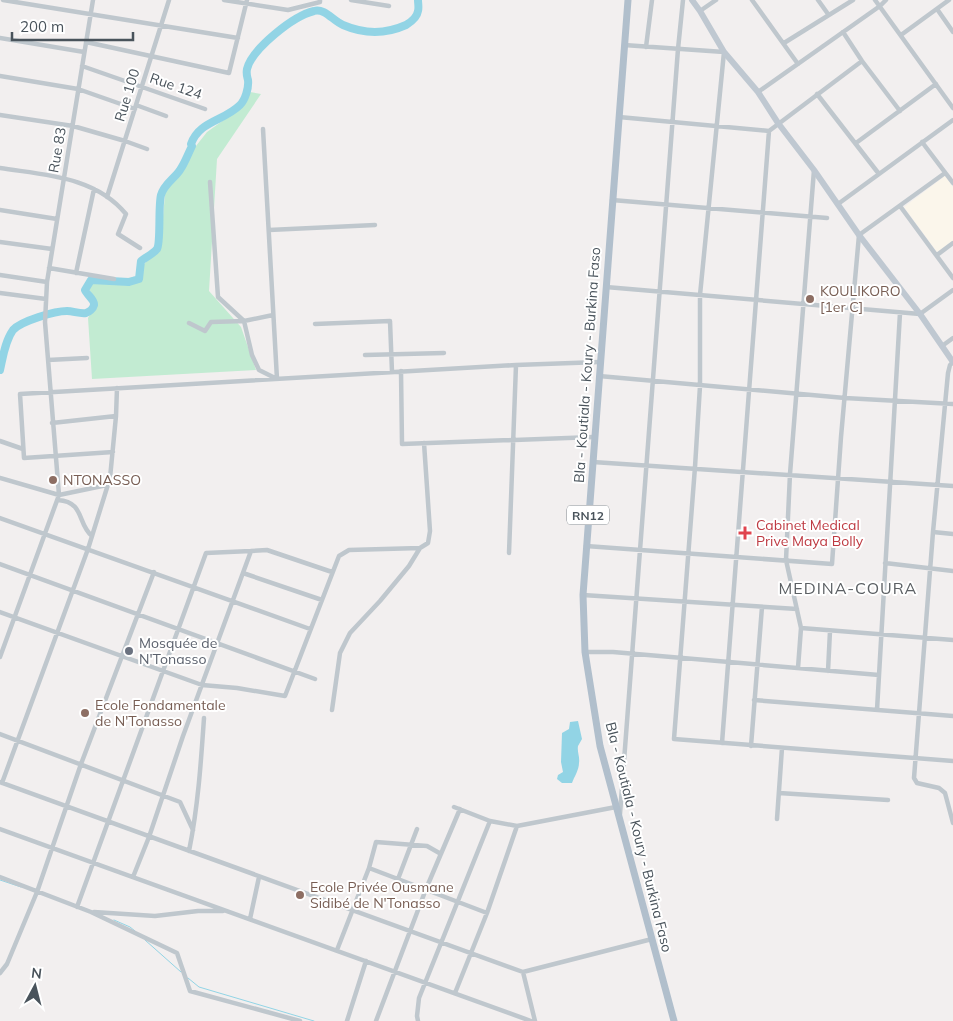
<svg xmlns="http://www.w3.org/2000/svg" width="953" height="1021" font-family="Mulish,sans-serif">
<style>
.commercial{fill:#fbf6eb}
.green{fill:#c2ebd2}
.water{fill:#92d4e5}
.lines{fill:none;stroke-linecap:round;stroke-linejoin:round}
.stream{stroke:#92d4e5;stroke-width:1}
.river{stroke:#92d4e5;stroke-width:8}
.street{stroke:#bfc7cd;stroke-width:4.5}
.secondary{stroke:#bfc8d1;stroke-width:6}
.primary{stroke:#b1bfcc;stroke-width:7}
.education-dot{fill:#8d6e63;stroke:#fff;stroke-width:2}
.health-dot{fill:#e0444e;stroke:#fff;stroke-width:2}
.worship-dot{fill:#6b7280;stroke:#fff;stroke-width:2}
.labels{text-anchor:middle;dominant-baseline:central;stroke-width:4;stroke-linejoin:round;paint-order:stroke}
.shield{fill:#fff;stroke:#80878c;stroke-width:1}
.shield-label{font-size:12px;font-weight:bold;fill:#49535b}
.street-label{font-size:14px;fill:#49535b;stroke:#fff}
.education-label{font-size:14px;fill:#785e54;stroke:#fff;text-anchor:start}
.health-label{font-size:14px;fill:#be3a42;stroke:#fff;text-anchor:start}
.worship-label{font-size:14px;fill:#5b616d;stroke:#fff;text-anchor:start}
.quarter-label{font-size:16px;letter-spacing:1px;fill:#5c6064;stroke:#fff}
</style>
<rect width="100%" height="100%" fill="#f2efef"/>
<path class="commercial" d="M945,176L953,187V241L937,252L904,207Z"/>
<path class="green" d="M250,92L261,94L217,159L209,291L241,327L256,370L92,379L88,318L97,302L89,289L91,283L135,277L142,266L160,249L166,184L207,132L242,107Z"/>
<path class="water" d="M578,721L582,739L578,746C577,752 580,757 579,763C579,770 574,777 572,783H562L557,779L558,775L563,772L561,762L562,733L569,729L570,722Z"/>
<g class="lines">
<path class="stream" d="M0,880L21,887
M114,920L130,927L135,931
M145,940L181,972
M188,978L199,987L314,1021"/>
<path class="river" d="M0,370C3,357 5,341 13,330C21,321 55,311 67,311C73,311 80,314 86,313C89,312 93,309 94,305C95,300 87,295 85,290L91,280L129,282L139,279L141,261C146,257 153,254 157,249C161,243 158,207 161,195C164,184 174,179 180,170C185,163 188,154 192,146L191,144C199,121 224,121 240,105C245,100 249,88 248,80C247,76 246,74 247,69C252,49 293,16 314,11C325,8 333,21 343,25C364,34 386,34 406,25C411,22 417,18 418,11C419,8 418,3 418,0"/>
<path class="street" d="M3,0L238,38
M224,0L288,10L320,2V0
M351,0L389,6
M752,0L798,64
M818,0L828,14
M875,0L953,108
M937,9L953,32
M700,11L716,0
M843,32L862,61L900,111
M901,35L949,0
M0,38L84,52
M86,42L229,73L247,0
M784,43L853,0
M624,45L724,52L700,295V386L695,467L674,739L953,761
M646,47L652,0
M82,66L205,109
M0,76L78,89L135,109
M758,92L880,6L886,0
M817,94L879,174
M136,105L166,116
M0,115L73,126L125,141L147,149
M619,117L769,131L862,61
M922,142L953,183
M856,143L936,84
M0,168C44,175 95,176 126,214L118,234L140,248
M210,182L218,297L244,321L252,355L259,370L277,379L263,129
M107,197L169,0
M612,200L827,218
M838,204L953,120
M900,206L953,278
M0,210L57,219
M269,230L375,225
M0,242L52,249
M937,255L953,243
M49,268L114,279
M76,273L94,189
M0,275L47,282
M606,287L920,314L953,290
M0,293L46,299
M189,323L205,331L211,322L244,321L273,315
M315,324L390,321L392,372
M942,346L953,338
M365,355L444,353
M48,360L87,358
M953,362L950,365L948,373L933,532L914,778L917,783L939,788L945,793L953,823
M401,371L402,444L594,437
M599,376L845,398L953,404
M52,423L116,416
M0,441L23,449
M113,452L24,458L20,394L516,365L600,362
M593,462L953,486
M0,478L59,495L107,485
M58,500C85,502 77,524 92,536
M0,518L310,629
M933,532L953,534
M586,546L832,564L841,437L859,235L945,173
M509,553L516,365
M885,563L953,571
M0,564L315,679
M243,573L322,600
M583,595L797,609
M0,612L202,685L237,688L285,696L339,556L349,550L420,548L428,543L430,531L424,443
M801,628L786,560L790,474L814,170
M585,652H613L879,675
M0,657L59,495L45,322L47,282L93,0
M798,668L801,628L953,640
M828,671L830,631
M754,700L953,716
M332,710L340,653L350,633L380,601L409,566L420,548
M877,710L900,313
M0,734L180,802L193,830
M722,743L769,131
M751,746L762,607
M0,782L523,972L652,939
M2,783L88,549L110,478L116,416L117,388
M779,793L888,800
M454,807L490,821L517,826L616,807
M620,814L678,49L683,0
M777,819L782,748
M0,829L531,1021
M189,851C198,807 201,762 204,718
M369,868L487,913
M0,877L91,912L177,953L190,991L300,1021
M133,877L149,837L183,736L251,551L267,550L332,572
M398,879L417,829
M77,907L206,553L251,551
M94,912L155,916L198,911H223
M250,919L259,877
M337,950L369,868L376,842L427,846L441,854
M523,972L535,1021
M0,973L7,964L37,892L81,764L154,572
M455,993L487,913L517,826
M347,1021L366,961
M376,1021L426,889L460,809
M418,1021L417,1016L419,998L490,821"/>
<path class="secondary" d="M692,0L700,11L724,52L758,92L778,123L814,170L859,235L920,314L953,362"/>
<path class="primary" d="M628,0L583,595L585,652L600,746L674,1021"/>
</g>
<g class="education-dot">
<circle cx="810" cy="299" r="5"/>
<circle cx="53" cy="480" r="5"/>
<circle cx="85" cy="713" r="5"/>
<circle cx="300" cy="895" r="5"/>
</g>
<path class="health-dot" d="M742.5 525.5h5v5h5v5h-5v5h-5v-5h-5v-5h5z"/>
<circle class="worship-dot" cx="129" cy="651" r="5"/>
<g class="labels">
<rect class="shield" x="567" y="505.5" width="42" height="19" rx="4"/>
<g class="shield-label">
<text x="588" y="515">RN12</text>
</g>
<g class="street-label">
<text transform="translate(176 86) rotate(19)">Rue 124</text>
<text transform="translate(127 95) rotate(-73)">Rue 100</text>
<text transform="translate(57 150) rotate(-80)">Rue 83</text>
<text transform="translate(587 365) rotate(-86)">Bla - Koutiala - Koury - Burkina Faso</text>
<text transform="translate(639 837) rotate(76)">Bla - Koutiala - Koury - Burkina Faso</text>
</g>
<g class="education-label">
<text x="820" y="291">KOULIKORO<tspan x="820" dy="16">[1er C]</tspan></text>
<text x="63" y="480">NTONASSO</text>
<text x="95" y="705">Ecole Fondamentale<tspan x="95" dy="16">de N'Tonasso</tspan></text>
<text x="310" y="887">Ecole Privée Ousmane<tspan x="310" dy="16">Sidibé de N'Tonasso</tspan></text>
</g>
<g class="health-label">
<text x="756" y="525">Cabinet Medical<tspan x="756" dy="16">Prive Maya Bolly</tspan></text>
</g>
<g class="worship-label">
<text x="139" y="643">Mosquée de<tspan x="139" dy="16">N'Tonasso</tspan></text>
</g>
<g class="quarter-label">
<text x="848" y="588">MEDINA-COURA</text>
</g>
</g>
<g transform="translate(35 986) rotate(7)" stroke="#ffffff" stroke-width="4" paint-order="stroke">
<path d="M0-4L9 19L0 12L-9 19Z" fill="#49535b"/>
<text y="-8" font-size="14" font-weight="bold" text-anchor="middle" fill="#49535b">N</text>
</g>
<path d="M12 32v8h121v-8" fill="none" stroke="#49535b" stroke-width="2.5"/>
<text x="20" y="32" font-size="15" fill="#49535b" stroke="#ffffff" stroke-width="4" paint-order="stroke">200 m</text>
</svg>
